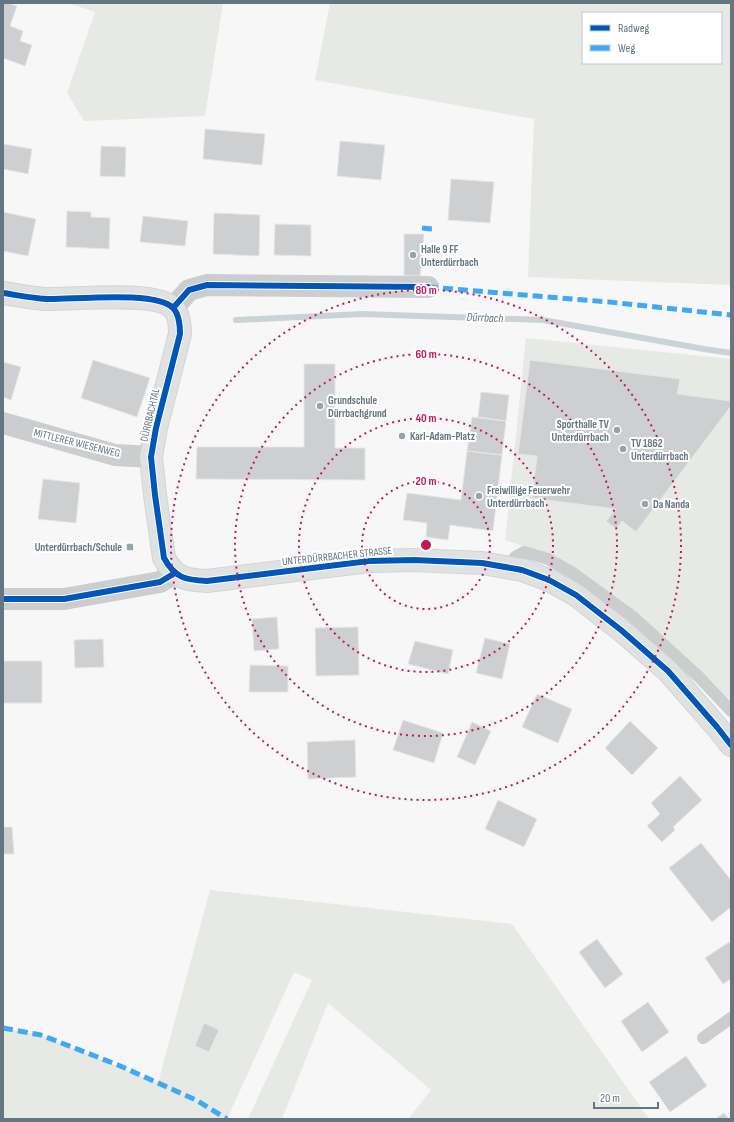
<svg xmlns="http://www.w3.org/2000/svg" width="734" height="1122" font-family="'Sofia Sans Condensed',sans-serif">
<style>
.green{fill:#e6e9e4;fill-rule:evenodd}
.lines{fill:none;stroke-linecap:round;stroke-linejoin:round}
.stream{stroke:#cad4d6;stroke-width:6}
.building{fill:#cdcfd0;stroke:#e6e6e6}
.secondary-casing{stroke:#d3d4d5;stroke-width:24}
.lane{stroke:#cccdce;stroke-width:12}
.street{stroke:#cccdce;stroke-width:22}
.secondary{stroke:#e0e1e1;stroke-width:22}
.quiet{stroke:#3fa9f5;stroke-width:5;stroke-dasharray:10 5;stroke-linecap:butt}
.cycleway-casing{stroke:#fff;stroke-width:8}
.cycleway{stroke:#0057b8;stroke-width:6}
.ring{fill:none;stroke:#c2185b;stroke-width:2;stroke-dasharray:2 4}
.poi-dot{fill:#97a3aa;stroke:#fff;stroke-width:1.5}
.labels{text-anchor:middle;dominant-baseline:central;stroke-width:4;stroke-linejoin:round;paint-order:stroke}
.poi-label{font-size:11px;font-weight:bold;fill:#637681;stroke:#fff;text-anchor:start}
.street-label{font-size:11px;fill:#637681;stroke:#fff}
.water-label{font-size:12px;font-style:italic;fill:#5e767c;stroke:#fff}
.centre{fill:#c2185b;stroke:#fff;stroke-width:2}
.ring-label{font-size:12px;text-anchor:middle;font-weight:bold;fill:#c2185b;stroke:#fff;stroke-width:4;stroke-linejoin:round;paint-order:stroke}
</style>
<rect width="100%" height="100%" fill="#f7f7f7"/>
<path class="green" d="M68,3H223L205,116L84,121L67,93L95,12Z
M330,3H731V285L528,277L534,119L315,80ZM583,13H721V63H583Z
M526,338L731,359V710L699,676L551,556L505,540Z
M210,890L512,924L649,1119H408L431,1090L328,1003L282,1119H248L312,980L294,972L227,1119H3V1028L41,1035L158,1083Z"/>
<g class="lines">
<path class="stream" d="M236,320L362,314L543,320L704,349L731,353"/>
</g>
<path class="building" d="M3,3H8L17,6L10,26L23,31L20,41L32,45L25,66L3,58Z
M205,129L265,134L262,165L203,159Z
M340,141L385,145L381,180L337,176Z
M3,144L32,149L28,174L3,169Z
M101,146L126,147L125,177L100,176Z
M451,179L494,182L490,223L448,220Z
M67,211L91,212V217L110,218L109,249L66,247Z
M3,212L36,219L28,256L3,251Z
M214,213L260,215L259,256L213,254Z
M143,216L188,221L185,246L140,242Z
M275,224L311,225V256L274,255Z
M404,234H424L420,276L404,275Z
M93,360L150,378L137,417L81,398Z
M530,360L680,379L677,394L731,401V406L636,532L622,521L616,529L606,521L616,509L532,498L537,456L518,454Z
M3,362L21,367L11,400L3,397Z
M304,364H335V448H365V480L196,479L197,447H304Z
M481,392L509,395L506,421L478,417Z
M472,417L506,421L502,455L467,451Z
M467,451L502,455L493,531L450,525L448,540L426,537L427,523L403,520L407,493L461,500Z
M43,479L80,483L76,523L38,519Z
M277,617L279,649L254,651L252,619Z
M358,627L359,675L316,676L315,628Z
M485,638L510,644L502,679L476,673Z
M103,639L104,667L75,668L74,640Z
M415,641L453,650L448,674L408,664Z
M3,661H42V703H3Z
M250,665L288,666V692H249Z
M537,694L572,709L558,743L522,727Z
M403,720L443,733L434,763L393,750Z
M630,721L658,748L632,775L605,748Z
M472,722L491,731L475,765L457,757Z
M355,740L356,777L308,779L307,742Z
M680,776L702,800L673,827L675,830L662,842L647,826L660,814L651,803Z
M498,800L537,819L524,847L485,829Z
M3,827H12L14,854H3Z
M701,843L731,880V907L712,922L669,868Z
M597,939L623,974L605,988L579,952Z
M729,942L731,945V979L723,984L705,958Z
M648,1002L669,1032L642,1052L621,1021Z
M204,1023L219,1030L209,1052L195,1046Z
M686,1056L707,1086L670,1112L649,1082Z
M724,1113L729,1119H715Z"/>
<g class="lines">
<defs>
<path id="secondary" d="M3,293C17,295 31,298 46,299C71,300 156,290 173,308C179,314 180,326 180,334L156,428L151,457L155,495L164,558C175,578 185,580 207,581L369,561L414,560L482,563L522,570L549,580L576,595L621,630L668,671L717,727L731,745"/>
</defs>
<use href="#secondary" class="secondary-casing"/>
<path class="lane" d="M510,568L515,557L524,552L548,559L573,573L632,616L699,677L731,711
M703,1038L731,1018"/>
<path class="street" d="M173,308L189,290L207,285L428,287
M3,423L115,455L151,457
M3,599H64L160,582L175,573"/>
<use href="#secondary" class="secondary"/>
<path class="quiet" d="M422,228L432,229
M428,287L609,302L731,315
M3,1028L41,1035L118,1065L196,1100L227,1119"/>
<defs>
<path id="cycleway" d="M3,293C17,295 31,298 46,299C71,300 156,290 173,308C179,314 180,326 180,334L156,428L151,457L155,495L164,558C175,578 185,580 207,581L369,561L414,560L482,563L522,570L549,580L576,595L621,630L668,671L717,727L731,745
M173,308L189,290L207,285L428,287
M3,599H64L160,582L175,573"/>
</defs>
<use href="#cycleway" class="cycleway-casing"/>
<use href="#cycleway" class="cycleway"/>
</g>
<g class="ring">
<circle cx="426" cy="545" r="64"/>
<circle cx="426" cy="545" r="127"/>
<circle cx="426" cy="545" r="191"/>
<circle cx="426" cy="545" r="255"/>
</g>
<g class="poi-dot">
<circle cx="413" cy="255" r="4"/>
<circle cx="320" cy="406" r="4"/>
<circle cx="617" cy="430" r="4"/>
<circle cx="402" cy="436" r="4"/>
<circle cx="623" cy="449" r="4"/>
<circle cx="479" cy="496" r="4"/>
<circle cx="645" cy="504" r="4"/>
<rect x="126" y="543" width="8" height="8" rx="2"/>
</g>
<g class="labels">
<g class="poi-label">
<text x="421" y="249">Halle 9 FF<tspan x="421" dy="13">Unterdürrbach</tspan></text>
<text x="328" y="400">Grundschule<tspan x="328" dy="13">Dürrbachgrund</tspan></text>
<text x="609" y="424" text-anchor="end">Sporthalle TV<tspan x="609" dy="13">Unterdürrbach</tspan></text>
<text x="410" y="436">Karl-Adam-Platz</text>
<text x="631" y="443">TV 1862<tspan x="631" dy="13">Unterdürrbach</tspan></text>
<text x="487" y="490">Freiwillige Feuerwehr<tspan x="487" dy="13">Unterdürrbach</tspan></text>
<text x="653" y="504">Da Nanda</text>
<text x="122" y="547" text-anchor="end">Unterdürrbach/Schule</text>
</g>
<g class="street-label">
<text transform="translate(150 415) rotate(-77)">DÜRRBACHTAL</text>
<text transform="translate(77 443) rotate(14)">MITTLERER WIESENWEG</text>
<text transform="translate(337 556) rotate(-6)">UNTERDÜRRBACHER STRASSE</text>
</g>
<g class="water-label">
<text transform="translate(485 318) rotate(2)">Dürrbach</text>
</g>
</g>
<circle cx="426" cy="545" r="6" class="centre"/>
<g class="ring-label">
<text x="426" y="294">80 m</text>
<text x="426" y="358">60 m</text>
<text x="426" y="422">40 m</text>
<text x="426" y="485">20 m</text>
</g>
<rect width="734" height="1122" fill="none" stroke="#637681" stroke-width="8"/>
<rect x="582" y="12" width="140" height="52" fill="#ffffff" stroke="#c1c8cd"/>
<rect x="590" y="25" width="20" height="6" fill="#0057b8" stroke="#c1c8cd"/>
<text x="618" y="32" font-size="12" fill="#637681">Radweg</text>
<rect x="590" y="45" width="20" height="6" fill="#3fa9f5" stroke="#c1c8cd"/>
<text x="618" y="52" font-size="12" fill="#637681">Weg</text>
<path d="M594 1102v6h64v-6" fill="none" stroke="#637681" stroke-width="2"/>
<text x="600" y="1102" font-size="12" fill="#637681" stroke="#ffffff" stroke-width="3" paint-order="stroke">20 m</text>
</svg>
